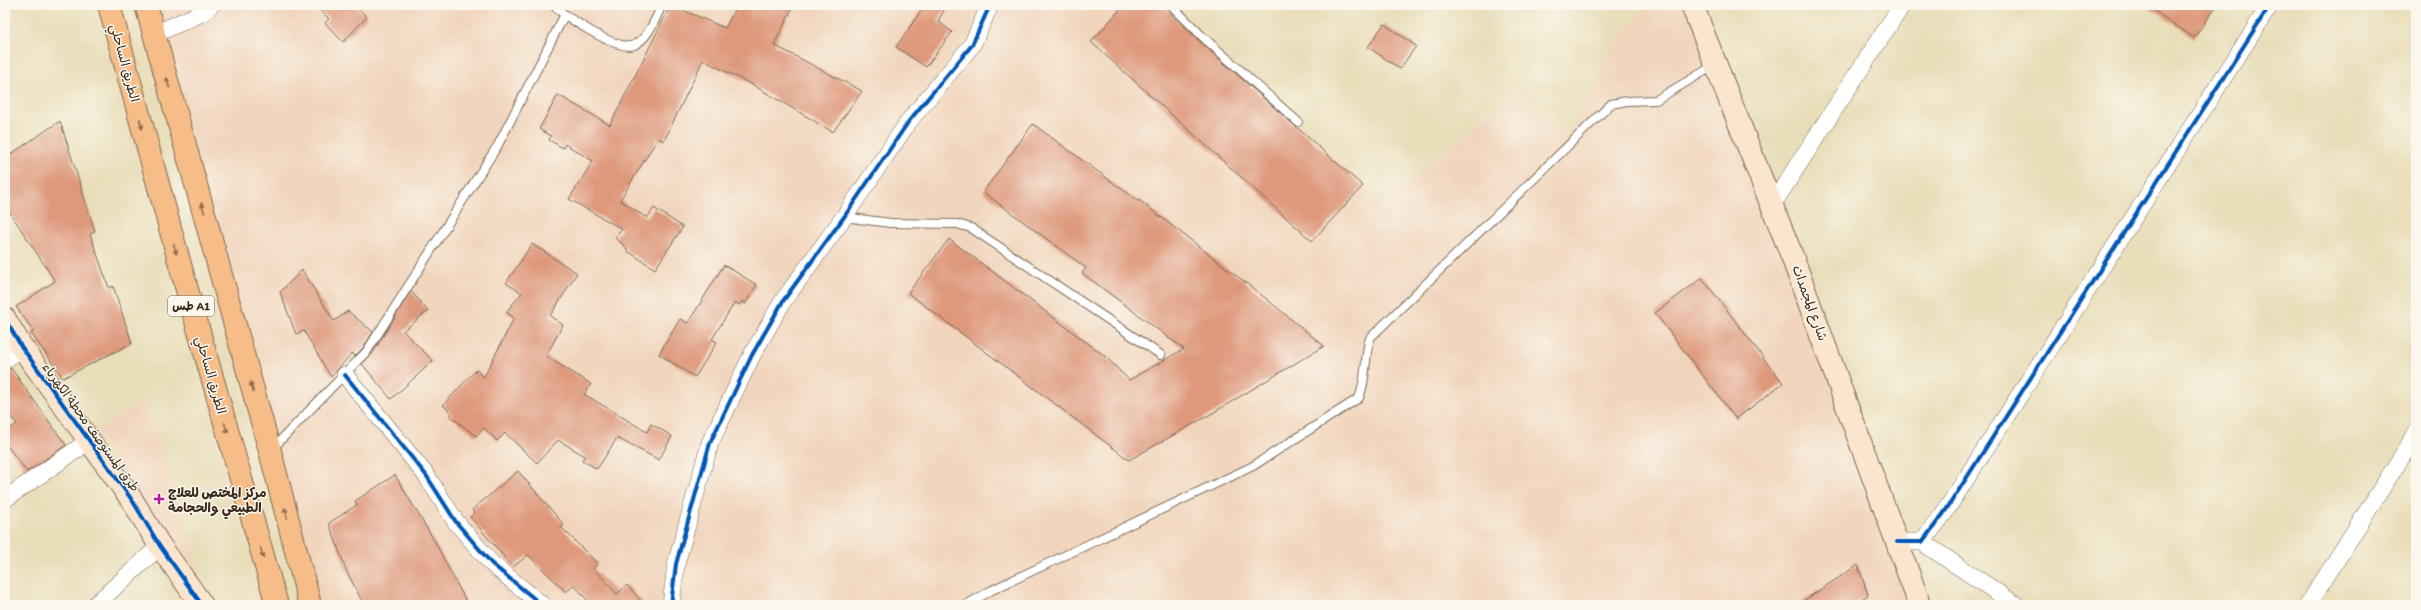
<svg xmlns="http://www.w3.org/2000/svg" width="2421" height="610" font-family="Itim,'Playpen Sans Arabic',sans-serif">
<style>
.built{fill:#f1d5bd}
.building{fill:#de997d}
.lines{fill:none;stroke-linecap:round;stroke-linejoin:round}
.lane-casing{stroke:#786955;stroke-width:10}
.street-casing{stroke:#786955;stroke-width:18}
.secondary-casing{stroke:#786955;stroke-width:24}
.highway-casing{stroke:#786955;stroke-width:24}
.lane{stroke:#fff;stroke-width:8}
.street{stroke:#fff;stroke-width:17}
.secondary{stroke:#fce5cf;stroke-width:22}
.highway{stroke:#f7bd88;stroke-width:22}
.cycleway-casing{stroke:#fbf7ec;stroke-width:6}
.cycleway{stroke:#0057b8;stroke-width:4}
.oneway{fill:#906c4e}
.poi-dot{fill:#b5179e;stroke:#fbf7ec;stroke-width:1.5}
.labels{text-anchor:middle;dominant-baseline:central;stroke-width:3;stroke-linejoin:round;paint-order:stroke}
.shield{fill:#fbf7ec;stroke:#75685c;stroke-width:1}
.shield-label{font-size:12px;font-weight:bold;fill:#3b2a1e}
.street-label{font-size:13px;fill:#3b2a1e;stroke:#fbf7ec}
.poi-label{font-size:13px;font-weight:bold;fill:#3b2a1e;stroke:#fbf7ec;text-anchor:start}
</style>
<rect width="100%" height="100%" fill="#fbf7ec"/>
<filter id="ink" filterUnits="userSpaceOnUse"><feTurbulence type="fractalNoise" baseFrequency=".025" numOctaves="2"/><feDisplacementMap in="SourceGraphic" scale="8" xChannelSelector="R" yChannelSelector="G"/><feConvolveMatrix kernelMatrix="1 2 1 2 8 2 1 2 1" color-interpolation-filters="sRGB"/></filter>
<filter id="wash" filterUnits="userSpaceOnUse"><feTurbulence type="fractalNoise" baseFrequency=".012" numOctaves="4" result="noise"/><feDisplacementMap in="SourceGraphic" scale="16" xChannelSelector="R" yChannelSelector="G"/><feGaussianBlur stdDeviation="0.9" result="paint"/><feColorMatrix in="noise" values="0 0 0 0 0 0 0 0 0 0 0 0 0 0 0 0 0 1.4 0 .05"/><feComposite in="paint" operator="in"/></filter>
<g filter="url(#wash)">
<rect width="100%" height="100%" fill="#e9deba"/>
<path class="built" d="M146,5H1171L1298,122L1383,205L1520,88L1565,140L1624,31L1648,5H1692L1918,605H311Z
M146,400L199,567L189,577L97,431Z"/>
<g id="blocks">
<path class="building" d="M315,5H355L367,17L343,42L325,23L329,19Z
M671,5L725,28L737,5H794L774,45L862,91L833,132L753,85L703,60L664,141L658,138L620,200L647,218L654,208L683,227L655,269L626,250L627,248L615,238L622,229L569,199L593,161L565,144L563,148L549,140L551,136L539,129L558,95L610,125Z
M925,5H947L938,21L952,32L926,67L896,47Z
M1124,5H1162L1198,40L1363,186L1312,241L1091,42Z
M2146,5H2217L2194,38Z
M1384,24L1416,46L1400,69L1368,47Z
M60,121L95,231L90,234L109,288L113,286L132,343L63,378L31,333L34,331L16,307L55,281L5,205V158Z
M1033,124L1138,201L1139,200L1264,297L1324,346L1211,414L1129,460L908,293L949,239L1106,357L1129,380L1184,349L1082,273L1086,268L983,192Z
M532,244L577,273L550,316L563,325L546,356L591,384L584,394L647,432L651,424L672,436L659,460L617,438L597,469L582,460L585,456L558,440L537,463L505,433L497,441L484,428L476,436L450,416L452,414L443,405L476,370L484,377L514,318L506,312L522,293L506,283Z
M724,265L757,285L745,304L742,301L740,305L735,302L712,339L717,342L695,377L659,354L680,319L688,323Z
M302,270L334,321L348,311L373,332L363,348L355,356L352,353L331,377L304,331L296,334L280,292Z
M1702,278L1783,383L1736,419L1655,313Z
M411,291L428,311L403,331L433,361L391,399L362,364L372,354Z
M11,368L66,445L27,472L5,443V432L17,424L5,411V370Z
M518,471L564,525L561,527L598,564L593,568L617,594L627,585L645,605H592L574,585L566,592L528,555L513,567L470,517L474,513L472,510Z
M395,475L435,542L468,605H364L346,570L329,523L357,505L355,501Z
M1858,565L1868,595L1852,605H1797Z"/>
</g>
</g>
<g filter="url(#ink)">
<use href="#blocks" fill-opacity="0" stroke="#786955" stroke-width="1"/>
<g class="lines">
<defs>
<path id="lane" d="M553,5C565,16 618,52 634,45C649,38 655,19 662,5
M1171,5L1202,36L1298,122
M844,217L890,223L957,224L971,228L1161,355
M272,449L367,351L498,145L564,16
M966,605L992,590L1253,466L1359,398C1367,379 1364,358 1370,338L1611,104L1627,101L1656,100L1715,65"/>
<path id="street" d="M155,34L204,12L211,5
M1772,205L1902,5
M5,360L21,346
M345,375L426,475L456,522L492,564L542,605
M5,499L89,441
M1897,542H1922L1944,513L2270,5
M1922,542L2016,605
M95,605L160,546
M671,605L676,564L710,443L752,355L783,301L844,217L909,121L972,45L990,5
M2308,605L2416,434"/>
<path id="secondary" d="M1692,5L1792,256L1917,597L1918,605
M5,319L21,346L132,500L160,546L202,605"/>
<path id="highway" d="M109,5L184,279L277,605
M146,5L270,451L310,605"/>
</defs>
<use href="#lane" class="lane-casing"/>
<use href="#street" class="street-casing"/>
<use href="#secondary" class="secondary-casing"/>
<use href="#highway" class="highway-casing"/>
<use href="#lane" class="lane"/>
<use href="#street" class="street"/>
<use href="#secondary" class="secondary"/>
<use href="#highway" class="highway"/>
<defs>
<path id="cycleway" d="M5,319L21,346L132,500L160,546L202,605
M345,375L426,475L456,522L492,564L542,605
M1897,542H1922L1944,513L2270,5
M671,605L676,564L710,443L752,355L783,301L844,217L909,121L972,45L990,5"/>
</defs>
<use href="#cycleway" class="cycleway-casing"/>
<use href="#cycleway" class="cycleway"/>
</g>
<defs><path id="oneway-solid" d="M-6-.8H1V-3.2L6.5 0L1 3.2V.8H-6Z"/></defs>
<g class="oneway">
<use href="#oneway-solid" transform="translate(168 83) rotate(-105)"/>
<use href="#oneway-solid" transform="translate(141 124) rotate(75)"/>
<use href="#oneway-solid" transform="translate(203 208) rotate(-105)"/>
<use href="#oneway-solid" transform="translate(175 249) rotate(75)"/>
<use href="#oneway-solid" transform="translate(252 387) rotate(-105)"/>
<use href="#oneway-solid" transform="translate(226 428) rotate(74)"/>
<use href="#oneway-solid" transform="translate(286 513) rotate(-104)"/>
<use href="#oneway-solid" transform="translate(262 553) rotate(74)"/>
</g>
</g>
<path class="poi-dot" d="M157 493h4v4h4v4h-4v4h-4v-4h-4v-4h4z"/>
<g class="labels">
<rect class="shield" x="168" y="296" width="46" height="20" rx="3"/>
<g class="shield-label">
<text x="191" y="306">طس A1</text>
</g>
<g class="street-label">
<text transform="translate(125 63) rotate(75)">الطريق الساحلي</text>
<text transform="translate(1810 303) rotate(70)">شارع المجمدات</text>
<text transform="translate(211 375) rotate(74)">الطريق الساحلي</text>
<text transform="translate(91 427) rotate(54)">طرق المستوصف محطة الكهرباء</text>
</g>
<g class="poi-label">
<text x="168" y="492">مركز المختص للعلاج<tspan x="168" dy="15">الطبيعي والحجامة</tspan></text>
</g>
</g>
<rect width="2421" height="610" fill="none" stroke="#fbf7ec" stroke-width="20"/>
</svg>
